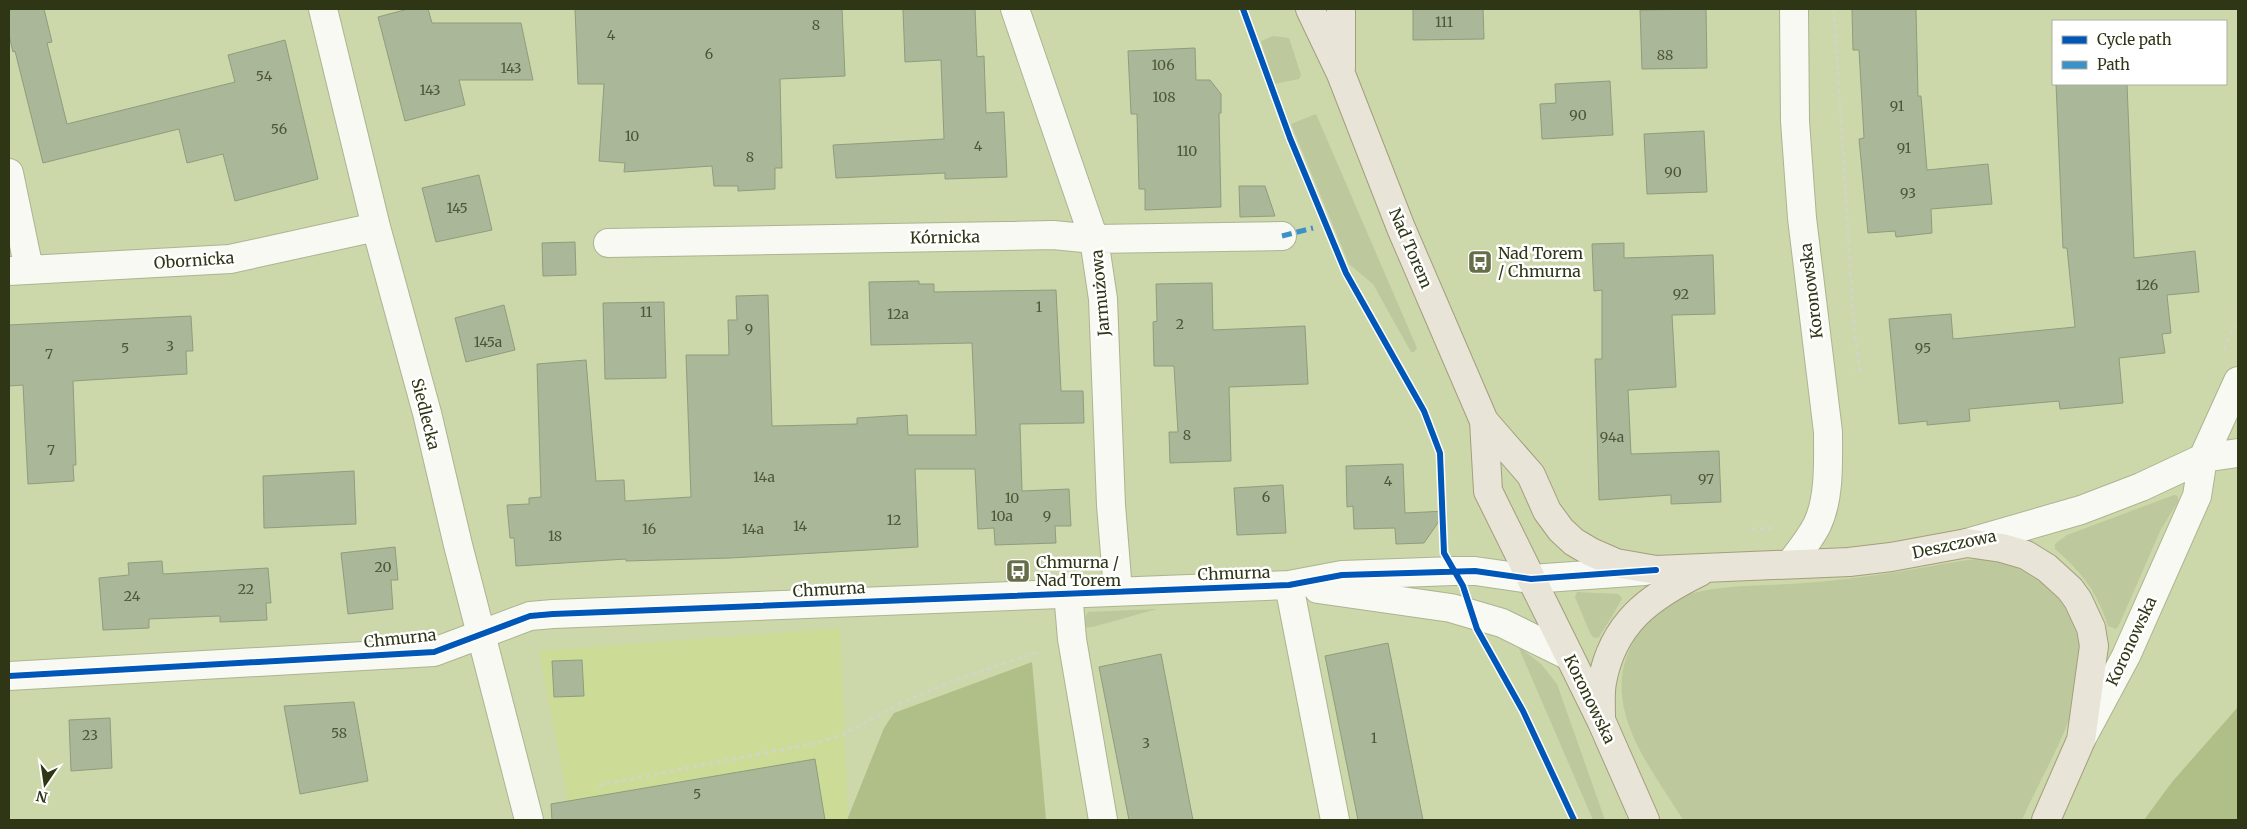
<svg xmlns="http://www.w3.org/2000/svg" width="2247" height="829" font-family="Merriweather,serif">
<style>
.built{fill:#ccdc97}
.green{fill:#bdc89d}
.forest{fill:#b0be87}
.building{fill:#aab799;stroke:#8e9d7d}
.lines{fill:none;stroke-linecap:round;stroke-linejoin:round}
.minor-casing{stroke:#acb491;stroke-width:30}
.major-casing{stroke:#a49e7e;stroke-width:30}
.path{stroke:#d1d5c6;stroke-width:3;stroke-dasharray:4 4;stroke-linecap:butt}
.minor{stroke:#f7f9f2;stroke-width:28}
.major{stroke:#e8e4d7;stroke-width:28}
.quiet{stroke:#3c92c8;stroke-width:5;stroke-dasharray:10 5;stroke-linecap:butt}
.cycleway-casing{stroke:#fff;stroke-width:9}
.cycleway{stroke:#0057b8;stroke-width:6}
.labels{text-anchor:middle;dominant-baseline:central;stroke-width:5;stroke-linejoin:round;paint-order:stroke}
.number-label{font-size:14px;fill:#4e5636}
.street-label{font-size:16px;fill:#2f3615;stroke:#fff}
.poi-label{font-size:16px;fill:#2f3615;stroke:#fff;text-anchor:start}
</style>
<rect width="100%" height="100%" fill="#ccd7aa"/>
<path class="built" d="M840,628L848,820H572L539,651Z"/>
<path class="green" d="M1273,36L1289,38L1301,75L1299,79L1274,84L1261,41Z
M1316,114L1417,348L1414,352H1411L1373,284L1349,264L1291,124Z
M2174,495L2178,496V502L2161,529L2119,625L2116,629L2108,626C2098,593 2081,571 2055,549V544L2067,535Z
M1977,559C2030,563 2071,593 2080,648C2082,658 2078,669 2077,679C2076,687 2077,697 2074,705C2063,742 2038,783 2022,820H1683C1647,761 1591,698 1642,628C1657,610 1679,595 1702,591C1735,584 1770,586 1804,583C1833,581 1862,577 1891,573C1919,569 1948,562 1977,559Z
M1577,592L1618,594L1622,598C1622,600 1601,635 1598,638L1593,637L1590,633L1575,597Z
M1157,609L1093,627L1079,628L1088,612Z
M1518,646L1541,664L1557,684L1605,820H1593Z"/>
<path class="forest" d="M1032,662L1046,820H847L884,728L894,713Z
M2238,707V820H2144L2172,782Z"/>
<path class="building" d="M9,9H44L52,42L47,43L67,124L235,82L228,55L285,40L318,179L235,201L223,154L187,163L179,129L43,163L15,51L13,52L9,35Z
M408,9H428L432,23H521L533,80H459L465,105L405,121L378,17Z
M575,9H842L845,76L780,79L782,168H775V189L738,191V186H714L712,166L624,172L625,163L599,161L604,84H578Z
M903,9H975L977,57L984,56L986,113L1004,112L1007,177L945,179V173L836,178L833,145L944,139L941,60L905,62Z
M1413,9H1483L1484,39L1413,40Z
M1706,9L1707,68L1642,69L1640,10Z
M1852,9H1916L1918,96H1921L1927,170L1988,164L1992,204L1931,209L1932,233L1896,237L1895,231L1868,233L1859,139L1864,138L1859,50H1853Z
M1195,48L1196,80H1210L1221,94V113H1219L1221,207L1145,210V189H1139L1137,114H1131L1128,51Z
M1610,81L1613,135L1542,139L1540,104L1556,103L1555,84Z
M2056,84H2127L2134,258L2195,251L2199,292L2167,295L2171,333L2162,334L2165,353L2119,358L2123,403L2060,409L2059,401L1969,409L1970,421L1927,425V421L1899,424L1889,319L1951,314L1953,339L2075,327L2067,248H2063Z
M1704,131L1707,192L1647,194L1644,134Z
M479,175L492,230L436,242L422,188Z
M1239,186H1265L1275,216L1240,217Z
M575,242L576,275L543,276L542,243Z
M1624,243V258L1713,255L1715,314L1672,315L1676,387L1628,390L1631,454L1719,451L1721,502L1671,504V495L1599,500L1595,359H1602V290L1594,291L1592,244Z
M919,281V284H934V292L1056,290L1061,391H1083L1084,423L1020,424L1022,491L1069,489L1071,526H1055L1056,543L995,545L994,528L978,529L975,469H915L918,547L731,558L626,561V559L516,566L514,538H510L507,505L529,504V498L541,497L537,364L586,360L596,481L624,480L625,501L691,497L686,355H729L728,320H737L736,296L768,295L772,426L857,424V418L907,415L908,435H976L972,343L871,345L869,282Z
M1212,283L1213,330L1305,326L1308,384L1229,387L1231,461L1170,463L1169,432H1178L1174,366H1154L1153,322L1157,321L1156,284Z
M664,302L666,378L605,379L603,303Z
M504,305L515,350L466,362L455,318Z
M191,316L193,351H186L187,374L73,381L76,465H73L74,481L28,484L23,385L9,386V325Z
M1403,464L1405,513L1446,511L1424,543L1396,544L1395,528L1354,529L1353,506L1347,507L1346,466Z
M354,471L356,524L264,528L263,476Z
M1283,485L1286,533L1237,535L1234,488Z
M395,547L398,580H391L393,609L348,614L341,553Z
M162,561L163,574L268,568L271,603H266L267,620L220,622V616L149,619V628L103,630L99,578L129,575L128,563Z
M1388,643L1423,820H1358L1325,656Z
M1161,654L1193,820H1129L1099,667Z
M582,660L584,696L554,697L552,661Z
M354,702L368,781L300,794L284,706Z
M110,718L112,768L71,771L69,720Z
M815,759L825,820H552L551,804Z"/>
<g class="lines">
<defs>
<path id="minor" d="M323,9L376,227L427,413L458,545L529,820
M1015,9L1094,239L1103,299L1111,505L1118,591
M9,173L29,269
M608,243L1053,235L1094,239L1282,236
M9,271L230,259L376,227
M1967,543L2081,510L2141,487L2203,458L2238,453
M1790,564C1799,552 1810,539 1817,525C1830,498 1828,461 1828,432L1802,218L1795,121L1794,9
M1289,585L1335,820
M1318,589L1451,608L1502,623L1569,656
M1068,592L1072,639L1103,820
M9,676L434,652L530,616L553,614L1289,585L1342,575L1454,571H1475L1531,579L1645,571
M2082,738L2126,656L2197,496L2203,458L2238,381"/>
<path id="major" d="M1310,9L1341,74L1401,228L1484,421L1488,491L1601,720L1645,820
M1341,9V67
M1484,421L1531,475L1547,511L1561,530L1574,542L1591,552L1616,563L1656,570L1849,562L1891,557L1967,543L2002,548L2026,555L2047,568L2070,589L2078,600L2091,628L2094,646L2081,740L2046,820
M1601,717C1601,705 1600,693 1602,682C1613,623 1649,597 1700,572"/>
</defs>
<use href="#minor" class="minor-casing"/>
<use href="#major" class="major-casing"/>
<path class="path" d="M1834,9L1854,328L1860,371L1854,372
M2224,349L2238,318
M1752,529L1775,528
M599,785L816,743L842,735L903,702L943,685L1040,651"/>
<use href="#minor" class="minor"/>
<use href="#major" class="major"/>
<path class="quiet" d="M1282,236L1313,228"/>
<defs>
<path id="cycleway" d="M1243,9L1290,138L1346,273L1424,411L1440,453L1444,553L1463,586L1477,629L1523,711L1574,820
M9,676L434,652L530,616L553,614L1289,585L1342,575L1475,571L1531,579L1656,570"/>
</defs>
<use href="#cycleway" class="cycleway-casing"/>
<use href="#cycleway" class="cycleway"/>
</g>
<defs>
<symbol id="bus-square" viewBox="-11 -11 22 22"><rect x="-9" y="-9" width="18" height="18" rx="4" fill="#666e49" stroke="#fff"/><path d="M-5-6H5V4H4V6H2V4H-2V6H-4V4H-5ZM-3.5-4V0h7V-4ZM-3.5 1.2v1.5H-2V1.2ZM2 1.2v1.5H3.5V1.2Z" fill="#fff"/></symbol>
</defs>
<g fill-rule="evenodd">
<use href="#bus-square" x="1466" y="248" width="28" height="28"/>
<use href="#bus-square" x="1004" y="557" width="28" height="28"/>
</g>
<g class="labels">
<g class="number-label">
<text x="1444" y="22">111</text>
<text x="816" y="25">8</text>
<text x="611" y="35">4</text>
<text x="709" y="54">6</text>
<text x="1665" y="55">88</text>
<text x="1163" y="65">106</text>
<text x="511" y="68">143</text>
<text x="264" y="76">54</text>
<text x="430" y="90">143</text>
<text x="1164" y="97">108</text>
<text x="1897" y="106">91</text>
<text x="1578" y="115">90</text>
<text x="279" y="129">56</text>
<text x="632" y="136">10</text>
<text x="978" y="146">4</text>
<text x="1904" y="148">91</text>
<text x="1187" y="151">110</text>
<text x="750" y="157">8</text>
<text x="1673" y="172">90</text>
<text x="1908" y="193">93</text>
<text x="457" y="208">145</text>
<text x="2147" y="285">126</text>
<text x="1681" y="294">92</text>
<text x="1039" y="307">1</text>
<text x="646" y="312">11</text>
<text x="898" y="314">12a</text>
<text x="1180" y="324">2</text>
<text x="749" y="329">9</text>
<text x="488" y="342">145a</text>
<text x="170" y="346">3</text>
<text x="125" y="348">5</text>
<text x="1923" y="348">95</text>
<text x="49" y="354">7</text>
<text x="1187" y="435">8</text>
<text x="1612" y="437">94a</text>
<text x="51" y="450">7</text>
<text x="764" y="477">14a</text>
<text x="1706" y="479">97</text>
<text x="1388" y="481">4</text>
<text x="1266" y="497">6</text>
<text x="1012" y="498">10</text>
<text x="1002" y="516">10a</text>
<text x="1047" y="516">9</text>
<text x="894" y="520">12</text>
<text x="800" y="526">14</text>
<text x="649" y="529">16</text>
<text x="753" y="529">14a</text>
<text x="555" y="536">18</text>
<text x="383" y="567">20</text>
<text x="246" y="589">22</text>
<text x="132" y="596">24</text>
<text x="339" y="733">58</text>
<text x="90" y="735">23</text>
<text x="1374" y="738">1</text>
<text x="1146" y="743">3</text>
<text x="697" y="794">5</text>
</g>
<g class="street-label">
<text transform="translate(945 237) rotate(-1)">Kórnicka</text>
<text transform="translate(1411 248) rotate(67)">Nad Torem</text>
<text transform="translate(194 260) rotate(-4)">Obornicka</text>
<text transform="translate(1811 291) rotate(-97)">Koronowska</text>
<text transform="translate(1100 293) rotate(-95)">Jarmużowa</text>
<text transform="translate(426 414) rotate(76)">Siedlecka</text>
<text transform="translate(1954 544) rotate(-12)">Deszczowa</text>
<text transform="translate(1234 573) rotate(-2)">Chmurna</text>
<text transform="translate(829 589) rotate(-3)">Chmurna</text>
<text transform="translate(400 638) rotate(-6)">Chmurna</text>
<text transform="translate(2131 641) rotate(-65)">Koronowska</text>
<text transform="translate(1590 699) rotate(64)">Koronowska</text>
</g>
<g class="poi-label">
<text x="1498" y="253">Nad Torem<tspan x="1498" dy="18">/ Chmurna</tspan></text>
<text x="1036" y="562">Chmurna /<tspan x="1036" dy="18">Nad Torem</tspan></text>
</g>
</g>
<rect width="2247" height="829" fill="none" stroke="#2f3615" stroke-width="20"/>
<rect x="2052" y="20" width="175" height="65" fill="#ffffff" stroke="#acafa1"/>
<rect x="2062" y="36" width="25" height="8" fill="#0057b8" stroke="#acafa1"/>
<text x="2097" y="45" font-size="15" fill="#2f3615">Cycle path</text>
<rect x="2062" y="61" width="25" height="8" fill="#3c92c8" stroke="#acafa1"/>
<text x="2097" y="70" font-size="15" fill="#2f3615">Path</text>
<g transform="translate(45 784) rotate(193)" stroke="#ffffff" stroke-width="4" paint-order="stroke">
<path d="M0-4L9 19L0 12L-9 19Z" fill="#2f3615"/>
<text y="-8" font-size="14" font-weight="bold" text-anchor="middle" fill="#2f3615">N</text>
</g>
</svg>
